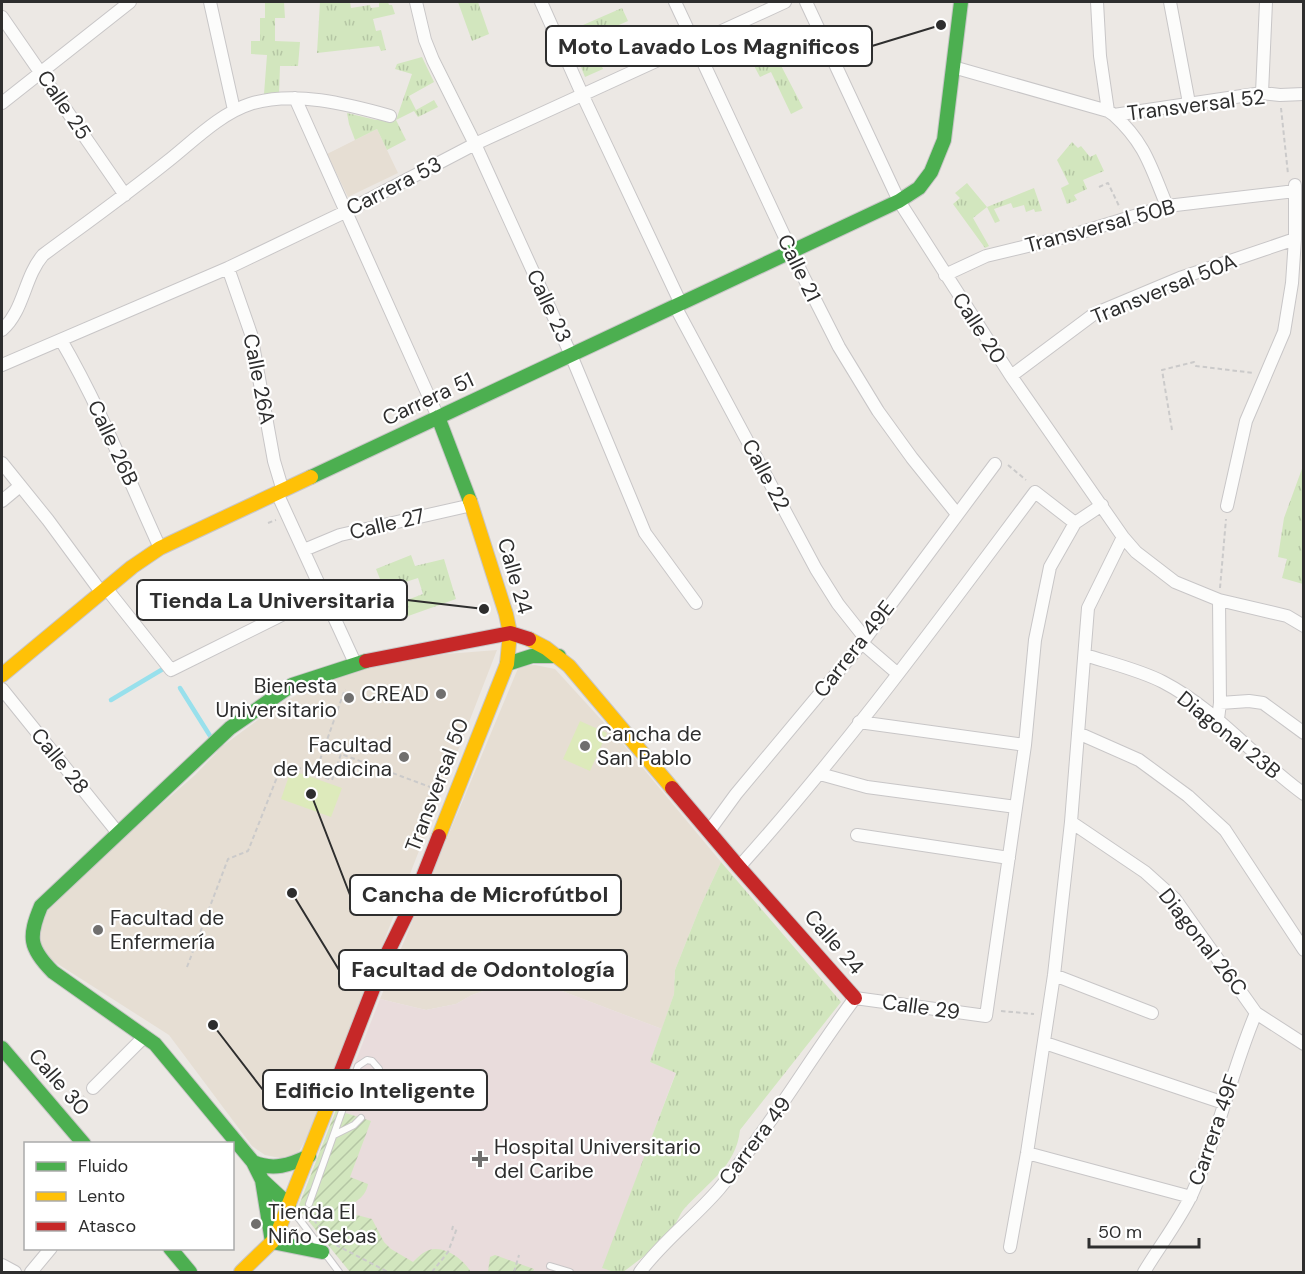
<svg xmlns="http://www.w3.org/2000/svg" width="1305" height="1274" font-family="'DM Sans',sans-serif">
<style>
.education{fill:#e6ded3}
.medical{fill:#e9dcdc}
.grass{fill:url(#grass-tufts)}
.garden{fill:url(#garden-furrows)}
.pitch{fill:#ddeabb}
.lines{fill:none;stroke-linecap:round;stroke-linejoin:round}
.stream{stroke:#98e0ec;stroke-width:4.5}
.lane-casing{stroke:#c8c6c7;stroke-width:8}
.street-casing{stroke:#c8c6c7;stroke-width:14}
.fast-casing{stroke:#c8c6c7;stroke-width:16}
.slow-casing{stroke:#c8c6c7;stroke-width:16}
.jam-casing{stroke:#c8c6c7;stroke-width:16}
.path{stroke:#cbcaca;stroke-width:2;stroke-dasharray:4.5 3;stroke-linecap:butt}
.lane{stroke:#fcfcfb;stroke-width:6}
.street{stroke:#fcfcfb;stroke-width:12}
.fast{stroke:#4caf50;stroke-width:14}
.slow{stroke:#ffc107;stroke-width:14}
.jam{stroke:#c62828;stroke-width:14}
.poi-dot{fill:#706f6e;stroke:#fff;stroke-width:2}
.labels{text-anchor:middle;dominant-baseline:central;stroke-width:4.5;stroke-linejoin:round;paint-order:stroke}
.street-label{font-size:21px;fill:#2e2e2e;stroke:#fff}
.poi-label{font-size:21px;fill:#2e2e2e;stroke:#fff;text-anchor:start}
.leader{fill:none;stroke:#2e2e2e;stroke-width:2}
.callout-dot{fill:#2e2e2e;stroke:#fff;stroke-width:2}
.callout{fill:#fff;stroke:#2e2e2e;stroke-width:2}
.callout-label{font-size:22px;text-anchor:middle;font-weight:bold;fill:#2e2e2e}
</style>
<defs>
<pattern id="grass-tufts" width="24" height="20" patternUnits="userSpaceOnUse" patternTransform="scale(1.5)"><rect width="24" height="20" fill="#d2e6be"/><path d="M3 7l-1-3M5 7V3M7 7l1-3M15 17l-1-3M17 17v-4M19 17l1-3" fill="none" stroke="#b5c6a4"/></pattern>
<pattern id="garden-furrows" width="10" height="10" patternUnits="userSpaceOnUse" patternTransform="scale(1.5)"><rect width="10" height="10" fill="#d2e6be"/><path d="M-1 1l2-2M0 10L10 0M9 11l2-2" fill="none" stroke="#b5c6a4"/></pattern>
</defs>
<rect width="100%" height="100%" fill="#ece8e4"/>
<path class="education" d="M377,129L398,173L348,197L327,154Z
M497,650L309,1134L298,1153L280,1158L265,1155L252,1146L169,1035L50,959L41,948L39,919L125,836L195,775L217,752L220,744L224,745L271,710L272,706L275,707L328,678L366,668L446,654Z
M535,665L555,669L617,737L721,862L700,907L675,970L674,994L662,1029L525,977L472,995L456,1004L426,1010L380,999L519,666Z"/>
<path class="medical" d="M525,977L662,1029L650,1062L676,1072L603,1268L614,1272H350L298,1208L380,999L426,1010L456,1004L472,995Z"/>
<path class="grass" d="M265,2H284L285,18H275V41L300,42L298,66H280L279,95L264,94L267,55L251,54V41H260V18H265Z
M320,2H350L351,8L370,5L371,8L379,7V2H388L389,5H392L395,14L373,19L376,31L381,30L386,50L381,51L379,46L317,53Z
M458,2H478L489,34L472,41Z
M622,8L628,21L589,38L603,69L585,77L572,45L589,37L583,25Z
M774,52L803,108L791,114L771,72L760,77L752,62Z
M422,57L434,82L409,96L416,110L434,100L438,107L418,117L414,111L396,120L406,140L387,150L377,129L355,140L349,124L347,113L376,120H396L412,74L395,69L397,64Z
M1072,142L1078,148L1081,146L1090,157L1096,154L1104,171L1083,180L1087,189L1074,195L1077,200L1067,204L1061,188L1069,184L1057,160Z
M967,183L987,207L1034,188L1042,211L1035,212L1034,209L1026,212L1024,205L1013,208L1011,203L994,209L1000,221L995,223L987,207L973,218L989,246L985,248L953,204L960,198L955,193Z
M1303,466V584L1282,578L1287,559L1278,557L1284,518Z
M411,555L415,566L444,559L456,599L397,620L391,606L423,594L418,578L384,589L376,569Z
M721,862L841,1002L740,1130C736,1167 707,1183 684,1209C679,1215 677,1223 672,1229C660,1246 639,1260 623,1272H614L602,1268L676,1073L650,1062L674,994L675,970L700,907Z"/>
<path class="garden" d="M336,1110L371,1121L350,1177L368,1184C365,1199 356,1199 348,1209L353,1214L372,1219L384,1242L391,1249L413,1262C417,1258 423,1252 429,1250C445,1245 464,1260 471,1272H350L298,1208Z
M495,1255L534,1269L533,1272H488L490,1257Z"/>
<path class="pitch" d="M580,721L607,733L590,771L563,759Z
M291,770L342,788L331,817L281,799Z"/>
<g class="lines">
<path class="stream" d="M180,688L212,739
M111,700L168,666"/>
<defs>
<path id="lane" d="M334,1135L354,1125L361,1118
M309,1204L358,1066L367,1060L372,1061L379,1069L372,1098
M291,1208L339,1272
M550,1266L570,1272"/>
<path id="street" d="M210,2L234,110
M416,2L425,40L433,60L475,144L571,355L645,533L696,603
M541,2L582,94L681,304
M675,2L803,276L839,347L878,411L912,458L957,514
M806,2L899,201L1011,376L1123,537L1136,552L1175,582L1219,600L1287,616L1304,626
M1097,2L1100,56L1108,111
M1170,2L1189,103
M2,17L125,195
M953,67L1108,111L1114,115L1262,93L1280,95L1304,94
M1262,93L1266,2
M295,98L438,417
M2,103L130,2
M1114,115C1146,144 1151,168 1167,206
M228,268L251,334L274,461L283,491
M945,275L986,256L1069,236L1167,206L1295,191
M675,306L816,569L838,604L865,638
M2,330C24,311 24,277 43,255C85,224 127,194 168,161C192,142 221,113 250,104C294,90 347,104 390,116
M61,340C100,407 128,478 160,548
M2,365L228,268L347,211L475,144L785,2
M1011,376L1094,314L1180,278L1295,239
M2,463L48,520L101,592
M277,493L355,663
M2,501L20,486
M1227,506L1246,421L1284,332L1292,283L1295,239V185
M304,550L340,535L472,505
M106,588L171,670L324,594
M862,643L898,674
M1085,655C1110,663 1140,670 1163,682C1217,710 1255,759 1304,794
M2,689L118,833
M1220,703L1249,701L1263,703L1304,733
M1218,719L1220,703L1219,600
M859,722L1025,745
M1078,733L1139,760L1188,796L1225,830L1304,950
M820,774L867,787L1016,807
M1071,822L1145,872L1175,899L1256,1013L1304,1044
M709,831L736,794L862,643L995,464
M857,835L1009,858
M739,867C846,748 940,619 1035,492L1075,523
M1054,975L1152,1013
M1045,1043L1224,1103
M93,1088L145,1036
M1027,1153L1191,1197
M1010,1247L1027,1153L1054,975L1071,822L1088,608L1123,537
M2,1265L15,1272
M31,1272L51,1248
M640,1272C662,1242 694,1218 719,1189C769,1129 808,1061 855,998L986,1016L1025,745L1035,640L1050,567L1075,523L1102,505
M1144,1272C1159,1247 1179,1221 1192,1194C1218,1136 1231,1072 1256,1013"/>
<path id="fast" d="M438,417L470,501
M311,477L899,201L919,188L931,172L944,140L961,2
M507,664L532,656H559
M2,1048L84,1144
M253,1162C273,1171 290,1165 309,1156
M262,1180L272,1242
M289,1205L262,1180L253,1162L155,1044L53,972C29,948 28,937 41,906L230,728L292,685L366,661
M272,1242L322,1252
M170,1248L190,1272"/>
<path id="slow" d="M529,639L546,648L569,666L672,788
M2,675L132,567L160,548L311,477
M439,836L507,664L510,633L506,614L470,501
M241,1272L272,1242L277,1234L331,1097"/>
<path id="jam" d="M366,661L510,633L529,639
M672,788L739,867L855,998
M331,1097L385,958L415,897L439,836"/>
</defs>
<use href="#lane" class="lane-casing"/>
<use href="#street" class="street-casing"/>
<use href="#fast" class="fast-casing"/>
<use href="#slow" class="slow-casing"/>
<use href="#jam" class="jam-casing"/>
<path class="path" d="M1281,108L1288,174
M1099,187L1108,183L1120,208
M1172,430L1162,370L1194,362L1196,366L1254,373
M1008,465L1026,480
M268,523L276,520
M1220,588L1226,519
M315,774L345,689
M187,967L228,859L248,851L283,762L332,780L341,754L441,791
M1001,1011L1034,1014
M73,1107L84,1096
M309,1214L322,1230
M452,1230L453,1226
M336,1245L388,1272
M432,1272L448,1252L457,1228
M514,1272L519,1255"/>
<use href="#lane" class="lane"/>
<use href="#street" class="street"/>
<use href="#fast" class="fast"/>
<use href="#slow" class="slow"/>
<use href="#jam" class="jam"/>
</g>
<g class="poi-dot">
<circle cx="441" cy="694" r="6"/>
<circle cx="349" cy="698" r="6"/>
<circle cx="585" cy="746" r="6"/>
<circle cx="404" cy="757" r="6"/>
<circle cx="98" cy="930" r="6"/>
<path d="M477 1150h6v6h6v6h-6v6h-6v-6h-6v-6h6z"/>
<circle cx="256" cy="1224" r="6"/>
</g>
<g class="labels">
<g class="street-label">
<text transform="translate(64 105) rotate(56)">Calle 25</text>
<text transform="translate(1196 105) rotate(-7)">Transversal 52</text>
<text transform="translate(394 186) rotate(-27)">Carrera 53</text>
<text transform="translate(1100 226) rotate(-15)">Transversal 50B</text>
<text transform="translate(799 268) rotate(64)">Calle 21</text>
<text transform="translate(1164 289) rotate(-22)">Transversal 50A</text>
<text transform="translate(549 306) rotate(65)">Calle 23</text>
<text transform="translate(979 328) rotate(57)">Calle 20</text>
<text transform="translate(259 379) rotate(79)">Calle 26A</text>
<text transform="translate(428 399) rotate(-25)">Carrera 51</text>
<text transform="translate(113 443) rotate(65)">Calle 26B</text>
<text transform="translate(766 475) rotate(62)">Calle 22</text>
<text transform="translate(387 524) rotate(-13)">Calle 27</text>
<text transform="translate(515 576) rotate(74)">Calle 24</text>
<text transform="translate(854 649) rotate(-52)">Carrera 49E</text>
<text transform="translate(1229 735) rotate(39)">Diagonal 23B</text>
<text transform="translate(60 761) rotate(51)">Calle 28</text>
<text transform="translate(437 785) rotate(-69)">Transversal 50</text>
<text transform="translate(834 942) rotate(49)">Calle 24</text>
<text transform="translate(1203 942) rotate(52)">Diagonal 26C</text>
<text transform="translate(921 1007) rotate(8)">Calle 29</text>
<text transform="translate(59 1082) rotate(49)">Calle 30</text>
<text transform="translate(1214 1130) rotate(-71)">Carrera 49F</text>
<text transform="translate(755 1141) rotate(-53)">Carrera 49</text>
</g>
<g class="poi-label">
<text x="337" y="686" text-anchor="end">Bienesta<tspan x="337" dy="24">Universitario</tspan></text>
<text x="429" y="694" text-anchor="end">CREAD</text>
<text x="597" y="734">Cancha de<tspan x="597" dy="24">San Pablo</tspan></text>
<text x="392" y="745" text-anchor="end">Facultad<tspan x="392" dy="24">de Medicina</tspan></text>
<text x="110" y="918">Facultad de<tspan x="110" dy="24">Enfermería</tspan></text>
<text x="494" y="1147">Hospital Universitario<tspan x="494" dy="24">del Caribe</tspan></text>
<text x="268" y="1212">Tienda El<tspan x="268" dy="24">Niño Sebas</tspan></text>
</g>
</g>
<path class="leader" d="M941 25L872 46M484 609L407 600M311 794L350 895M292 893L339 970M213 1025L263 1090"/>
<g class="callout-dot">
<circle cx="941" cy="25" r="6"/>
<circle cx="484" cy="609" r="6"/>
<circle cx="311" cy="794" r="6"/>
<circle cx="292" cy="893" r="6"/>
<circle cx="213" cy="1025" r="6"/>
</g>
<g class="callout">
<rect x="546" y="26" width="326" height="40" rx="6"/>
<rect x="137" y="580" width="270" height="40" rx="6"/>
<rect x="350" y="875" width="271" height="40" rx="6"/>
<rect x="339" y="950" width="288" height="40" rx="6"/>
<rect x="263" y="1070" width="224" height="40" rx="6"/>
</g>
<g class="callout-label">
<text x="709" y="54">Moto Lavado Los Magnificos</text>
<text x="272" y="608">Tienda La Universitaria</text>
<text x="485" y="902">Cancha de Microfútbol</text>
<text x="483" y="977">Facultad de Odontología</text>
<text x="375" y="1098">Edificio Inteligente</text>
</g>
<rect width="1305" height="1274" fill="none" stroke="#2e2e2e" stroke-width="6"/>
<rect x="24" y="1142" width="210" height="108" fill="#ffffff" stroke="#ababab" stroke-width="1.5"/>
<rect x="36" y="1162" width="30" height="9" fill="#4caf50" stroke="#ababab" stroke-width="1.5"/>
<text x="78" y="1172" font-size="18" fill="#2e2e2e">Fluido</text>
<rect x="36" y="1192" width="30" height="9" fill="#ffc107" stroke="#ababab" stroke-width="1.5"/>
<text x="78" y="1202" font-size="18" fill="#2e2e2e">Lento</text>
<rect x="36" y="1222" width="30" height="9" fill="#c62828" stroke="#ababab" stroke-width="1.5"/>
<text x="78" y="1232" font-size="18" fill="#2e2e2e">Atasco</text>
<path d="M1089 1238v9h110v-9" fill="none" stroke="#2e2e2e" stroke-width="3"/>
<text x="1098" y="1238" font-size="18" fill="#2e2e2e" stroke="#ffffff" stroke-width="4.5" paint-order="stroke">50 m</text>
</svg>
